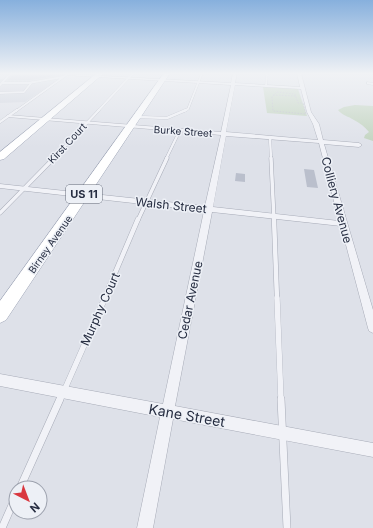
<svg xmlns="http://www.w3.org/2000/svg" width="373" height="528" font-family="Inter,sans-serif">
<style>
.built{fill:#cfd3de}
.green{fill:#c1d3be}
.building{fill:#babfcc}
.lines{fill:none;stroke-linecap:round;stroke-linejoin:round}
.service-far5-casing{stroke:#a7abb7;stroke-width:2.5}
.service-far4-casing{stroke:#a7abb7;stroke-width:3}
.service-far3-casing{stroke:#a7abb7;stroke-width:4.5}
.service-far2-casing{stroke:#a7abb7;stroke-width:5.5}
.service-far1-casing{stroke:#a7abb7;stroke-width:6}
.service-casing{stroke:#a7abb7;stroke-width:8}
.minor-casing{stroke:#a7abb7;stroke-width:1}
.primary-casing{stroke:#9ca3b5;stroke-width:1}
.path{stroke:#bcbfc8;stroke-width:1;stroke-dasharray:1.5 1.5;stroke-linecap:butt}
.service-far5{stroke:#f1f2f7;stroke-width:2}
.service-far4{stroke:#f1f2f7;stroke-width:2.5}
.service-far3{stroke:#f1f2f7;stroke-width:3.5}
.service-far2{stroke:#f1f2f7;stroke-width:4.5}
.service-far1{stroke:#f1f2f7;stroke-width:5.5}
.service{stroke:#f1f2f7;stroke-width:7}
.minor{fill:#f1f2f7;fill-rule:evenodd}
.primary{fill:#fff;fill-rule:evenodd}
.labels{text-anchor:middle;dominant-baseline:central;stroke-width:3;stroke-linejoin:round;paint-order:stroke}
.far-street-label{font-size:10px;fill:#262d41;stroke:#edf0f6}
.shield{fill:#edf0f6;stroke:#626877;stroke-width:1}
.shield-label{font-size:11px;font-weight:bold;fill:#262d41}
.street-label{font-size:12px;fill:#262d41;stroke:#edf0f6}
.near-street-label{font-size:14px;fill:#262d41;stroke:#edf0f6}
</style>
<rect width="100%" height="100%" fill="#dee1e9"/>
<path class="built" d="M9,73L66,74L68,73L25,102L0,103V79H4Z"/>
<path class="green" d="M263,87L298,89L307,116L267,113Z
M355,105L373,106V141L364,138L365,135L369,132C365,127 360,123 354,120C348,116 343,116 338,110L344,107Z"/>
<path class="building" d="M14,73H55V76L30,80H8Z
M304,169L314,170L318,188L307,187Z
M236,173L245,174V182L235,181Z"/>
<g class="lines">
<defs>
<path id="service-far5" d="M3,83H29L62,77
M0,85L11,73
M266,86L267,73
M0,93L24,92L32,82
M16,111L69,73
M98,111L133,73
M184,111L188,109L202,73"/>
<path id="service-far4" d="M138,117L167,118L186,110
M0,122L17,110
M270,137L271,159
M53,159L99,110
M166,159L180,130"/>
<path id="service-far3" d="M271,158L274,220
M0,213L54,158
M138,220L167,158"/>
<path id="service-far2" d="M274,219L277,299
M104,299L138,219"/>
<path id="service-far1" d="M277,298L281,400
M60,400L105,298"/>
<path id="service" d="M281,399L287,528
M20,488L60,399
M2,528L16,496"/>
<path id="minor" d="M233,73H237L235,83L300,87L297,73H301L311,112L319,124L323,140L359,143L362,145L359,147L324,144L373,310V333L369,331L368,328L341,226L212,212L175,406L373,443V457L173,419L153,528H137L160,417L0,386V374L163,404L204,211L0,188V184L205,206L221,135L8,117L6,116L8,115L221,132L231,85L65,75L67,74L231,83ZM235,85L301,89L307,112L313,124L318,140L226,132ZM226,136L319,143L339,221L213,207Z
M367,82L373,83V85L367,84Z"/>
<path id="primary" d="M97,73H104L4,159L0,160V152Z
M164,73H170L6,320L0,323V301Z"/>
</defs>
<use href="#service-far5" class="service-far5-casing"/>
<use href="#service-far4" class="service-far4-casing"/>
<use href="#service-far3" class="service-far3-casing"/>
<use href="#service-far2" class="service-far2-casing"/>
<use href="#service-far1" class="service-far1-casing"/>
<use href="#service" class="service-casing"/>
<use href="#minor" class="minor-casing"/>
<use href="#primary" class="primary-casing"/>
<path class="path" d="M277,92L295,94L298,103H303L306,114L273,111L272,97Z
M273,95L296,96"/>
<use href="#service-far5" class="service-far5"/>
<use href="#service-far4" class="service-far4"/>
<use href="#service-far3" class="service-far3"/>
<use href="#service-far2" class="service-far2"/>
<use href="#service-far1" class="service-far1"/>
<use href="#service" class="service"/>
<use href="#minor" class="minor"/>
<use href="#primary" class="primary"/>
</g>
<linearGradient id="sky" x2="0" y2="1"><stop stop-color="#87b0dd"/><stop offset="0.5" stop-color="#f0f2f5"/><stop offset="1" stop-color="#f0f2f5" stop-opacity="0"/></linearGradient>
<rect width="373" height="147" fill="url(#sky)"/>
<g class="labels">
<g class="far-street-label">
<text transform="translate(183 131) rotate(4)">Burke Street</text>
<text transform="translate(67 143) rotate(-47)">Kirst Court</text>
<text transform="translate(50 244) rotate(-55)">Birney Avenue</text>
</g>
<rect class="shield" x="66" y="185" width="36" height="18" rx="3"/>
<g class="shield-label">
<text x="84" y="194">US 11</text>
</g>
<g class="street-label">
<text transform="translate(337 200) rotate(75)">Colliery Avenue</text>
<text transform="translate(171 205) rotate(6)">Walsh Street</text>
<text transform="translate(190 300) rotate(-78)">Cedar Avenue</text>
<text transform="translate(100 309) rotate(-66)">Murphy Court</text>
</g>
<g class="near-street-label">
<text transform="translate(187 415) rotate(10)">Kane Street</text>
</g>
</g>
<g transform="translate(28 500) rotate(138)"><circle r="19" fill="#edf0f6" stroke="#9da2ae"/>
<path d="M0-3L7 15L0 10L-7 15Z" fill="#d9373f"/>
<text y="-6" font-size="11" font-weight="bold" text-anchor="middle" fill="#262d41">N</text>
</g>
</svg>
